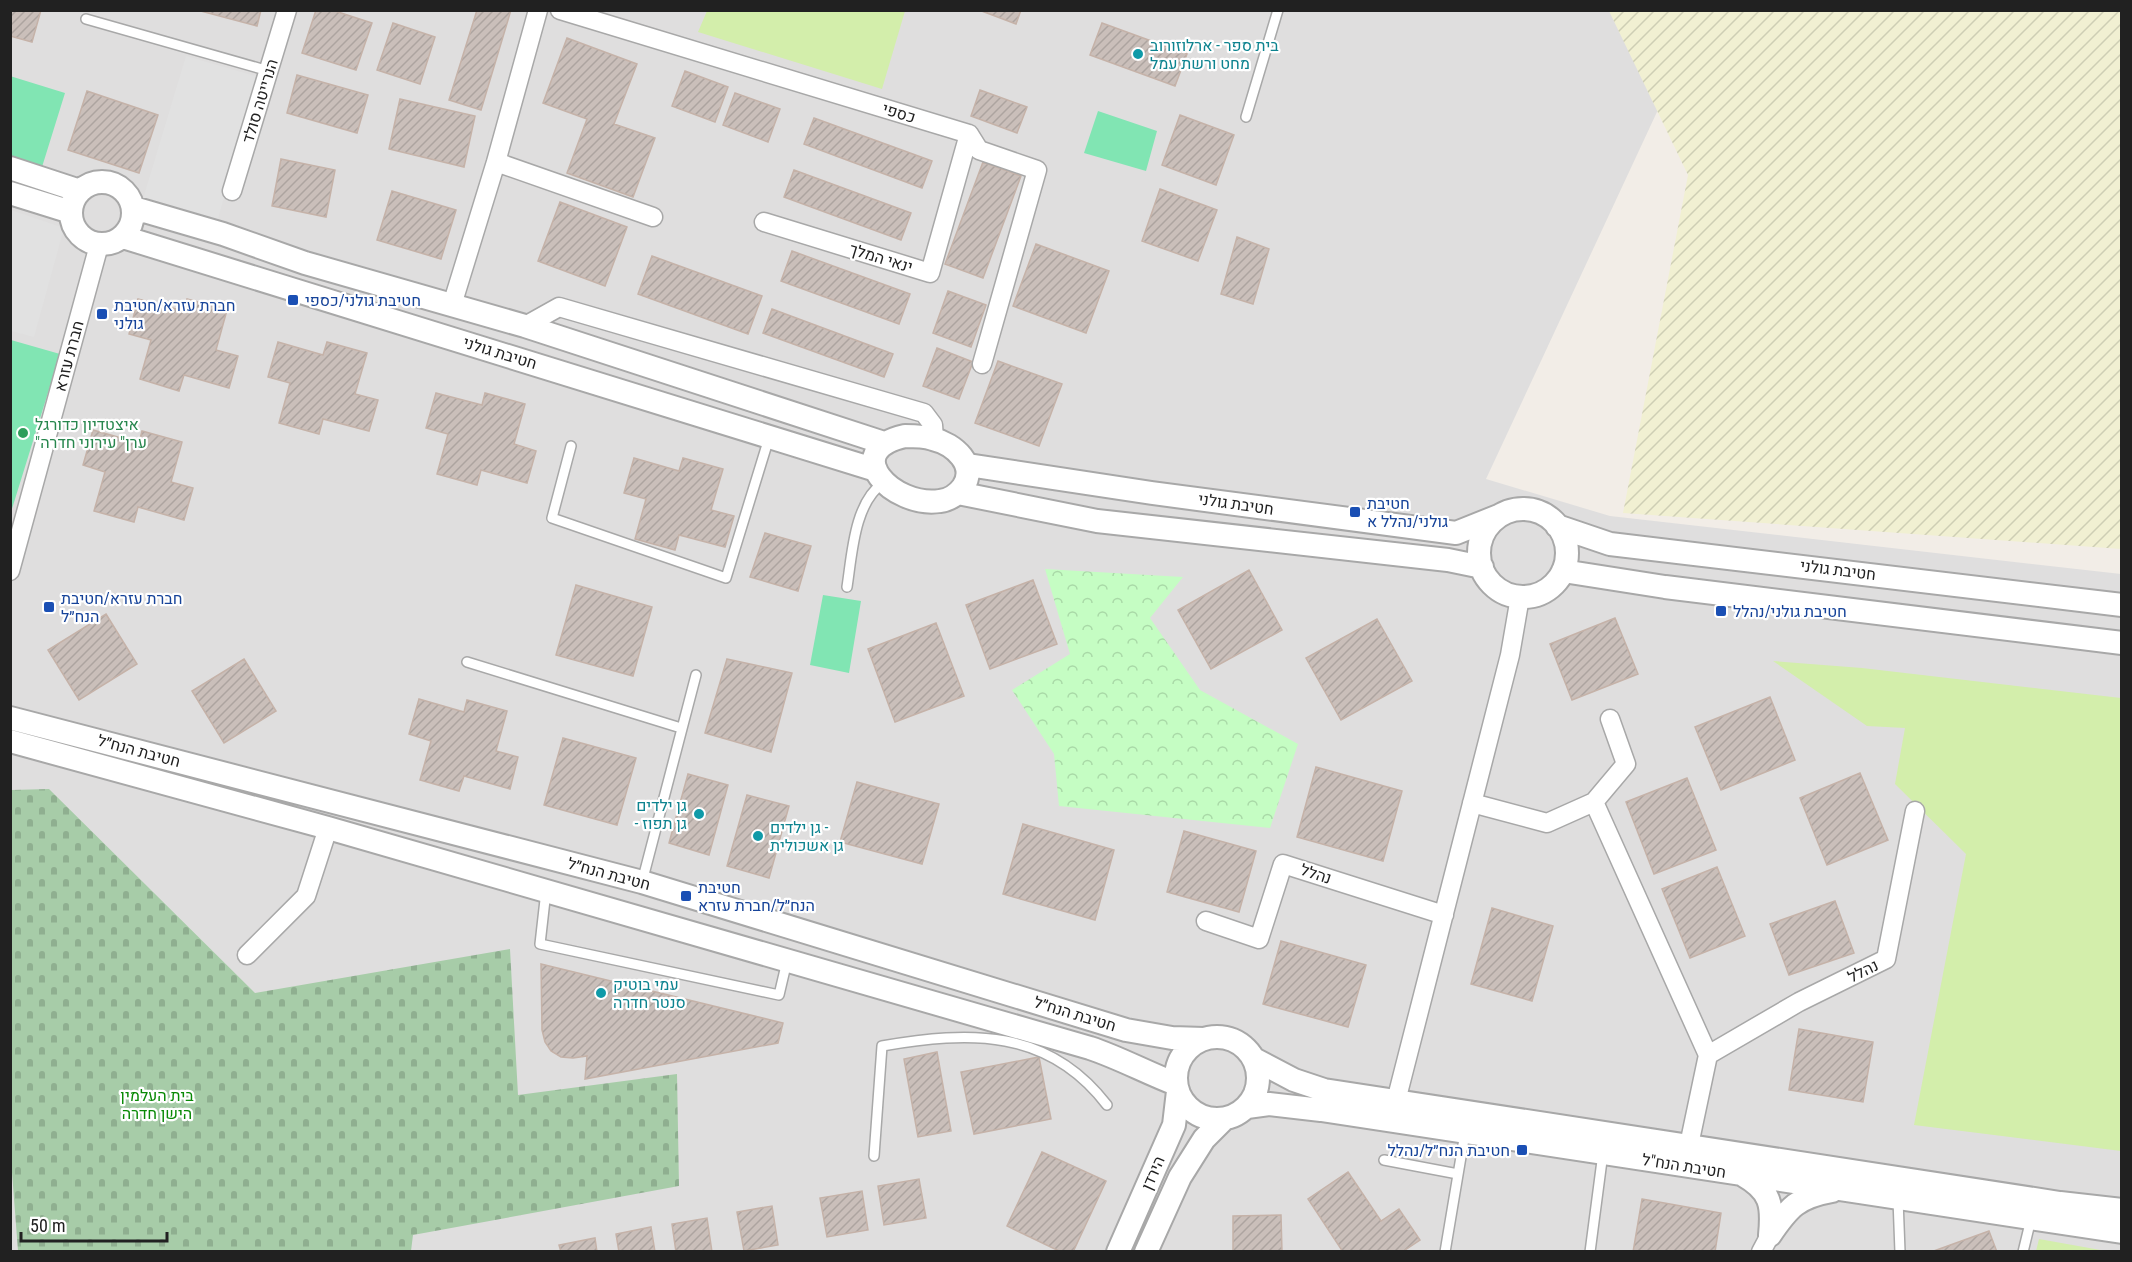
<svg xmlns="http://www.w3.org/2000/svg" width="2132" height="1262" font-family="'Roboto Condensed',Heebo,sans-serif">
<style>
.residential{fill:#dfdede}
.farmland{fill:url(#farmland-furrows)}
.grass{fill:#d3eeab}
.cemetery{fill:url(#cemetery-stones)}
.park{fill:url(#park-crowns)}
.pitch{fill:#81e5b3}
.parking{fill:#e1e1e1}
.building{fill:url(#building-hatch);stroke:#c5b2a8;stroke-width:1.5}
.lines{fill:none;stroke-linecap:round;stroke-linejoin:round}
.service-casing{stroke:#a8a8a8;stroke-width:12}
.minor-casing{stroke:#a8a8a8;stroke-width:21}
.tertiary-casing{stroke:#a8a8a8;stroke-width:26}
.service{stroke:#fff;stroke-width:9}
.minor{stroke:#fff;stroke-width:18}
.tertiary{stroke:#fff;stroke-width:22}
.culture-dot{fill:#0f9aa8;stroke:#fff;stroke-width:2}
.transit-dot{fill:#1a4fb4;stroke:#fff;stroke-width:2}
.leisure-dot{fill:#2e9e5b;stroke:#fff;stroke-width:2}
.labels{text-anchor:middle;dominant-baseline:central;stroke-width:4.5;stroke-linejoin:round;paint-order:stroke}
.culture-label{font-size:16px;fill:#0d838f;stroke:#fff;text-anchor:start}
.street-label{font-size:16px;fill:#212121;stroke:#fff}
.transit-label{font-size:16px;fill:#164399;stroke:#fff;text-anchor:start}
.leisure-label{font-size:16px;fill:#27864d;stroke:#fff;text-anchor:start}
.park-label{font-size:16px;fill:#088905;stroke:#fff}
</style>
<defs>
<pattern id="farmland-furrows" width="10" height="10" patternUnits="userSpaceOnUse" patternTransform="scale(1.5)"><rect width="10" height="10" fill="#f1f0d2"/><path d="M-1 1l2-2M0 10L10 0M9 11l2-2" fill="none" stroke="#ceceb4"/></pattern>
<pattern id="cemetery-stones" width="16" height="16" patternUnits="userSpaceOnUse" patternTransform="scale(1.5)"><rect width="16" height="16" fill="#a7cca8"/><path d="M2 7V4a2 2 0 0 1 4 0v3zM10 15v-3a2 2 0 0 1 4 0v3z" fill="#8faf90"/></pattern>
<pattern id="park-crowns" width="20" height="18" patternUnits="userSpaceOnUse" patternTransform="scale(1.5)"><rect width="20" height="18" fill="#c5fdc3"/><path d="M2 6a3 3 0 1 1 6 0M12 15a3 3 0 1 1 6 0" fill="none" stroke="#a9d9a7"/></pattern>
<pattern id="building-hatch" width="6" height="6" patternUnits="userSpaceOnUse" patternTransform="scale(1.5)"><rect width="6" height="6" fill="#cabfba"/><path d="M-1 1l2-2M0 6l6-6M5 7l2-2" fill="none" stroke="#ada4a0"/></pattern>
</defs>
<rect width="100%" height="100%" fill="#f2ede7"/>
<path class="residential" d="M10,11H1704L1486,479L1610,516L2121,574V1251H11Z"/>
<path class="farmland" d="M1609,11H2121V549L1623,513L1688,175Z"/>
<path class="grass" d="M707,11V10L905,11L882,89L698,32Z
M1773,661L1862,668L2121,698V1151L1914,1125L1966,854L1895,784L1905,728L1867,726Z
M2039,1239L2106,1251H2036Z"/>
<path class="cemetery" d="M49,789L255,993L510,949L518,1095L677,1074L679,1186L413,1235L411,1251H18L10,1146L11,790Z"/>
<path class="park" d="M1045,569L1183,577L1150,618L1200,690L1298,744L1270,828L1059,806L1054,754L1012,690L1070,654Z"/>
<path class="pitch" d="M10,76L65,93L42,167L11,157Z
M1098,111L1157,131L1146,171L1084,153Z
M11,340L60,354L11,512L10,340Z
M823,595L861,601L849,673L810,665Z"/>
<path class="parking" d="M186,56L259,77L217,222L143,199Z
M11,210L64,228L34,337L11,331Z"/>
<path class="building" d="M10,10H41L32,42L10,36Z
M197,10H261L257,26Z
M316,10H332L372,23L356,70L302,53Z
M477,10H511L481,110L449,100Z
M979,10H1021L1016,24Z
M393,23L435,37L420,84L377,70Z
M1102,23L1187,54L1175,86L1090,55Z
M567,38L637,64L614,124L655,138L633,197L567,173L587,119L543,103Z
M685,71L728,87L715,122L672,106Z
M297,75L368,95L357,133L287,113Z
M980,90L1027,107L1017,133L971,116Z
M87,91L158,115L139,173L68,150Z
M735,93L780,109L768,142L723,125Z
M400,99L475,116L464,167L389,149Z
M1180,115L1234,135L1216,185L1162,165Z
M814,118L932,161L922,188L804,144Z
M281,159L335,170L326,217L272,206Z
M983,162L1021,176L983,278L945,264Z
M794,170L911,213L901,240L784,197Z
M1160,189L1217,210L1198,261L1142,241Z
M392,191L456,210L441,259L377,240Z
M560,202L627,227L605,286L538,261Z
M1237,237L1269,249L1253,304L1221,294Z
M1036,244L1109,271L1086,333L1013,306Z
M792,251L910,294L899,324L781,281Z
M652,256L762,296L748,334L638,294Z
M948,291L986,305L971,347L933,333Z
M138,299L184,311L187,299L227,310L216,350L238,356L229,388L184,375L179,391L140,379L151,340L129,334Z
M772,309L893,354L884,377L763,333Z
M278,342L323,355L327,342L367,353L355,394L378,400L369,431L323,419L319,434L279,423L290,383L268,377Z
M937,348L973,362L959,399L923,386Z
M998,361L1062,384L1039,446L975,423Z
M436,393L482,405L485,393L525,404L514,444L536,451L527,483L481,470L477,485L437,474L448,434L426,428Z
M93,430L139,443L142,431L182,442L171,482L193,488L184,520L138,507L134,522L94,511L105,472L83,465Z
M634,458L679,471L683,458L723,469L711,510L734,516L725,547L679,535L675,550L635,539L646,499L624,493Z
M765,533L811,546L798,591L750,577Z
M1249,570L1282,630L1211,669L1178,610Z
M1033,580L1057,644L990,669L966,605Z
M576,585L652,607L633,676L556,655Z
M106,614L137,664L79,700L48,650Z
M1615,618L1638,674L1572,700L1550,644Z
M1377,619L1412,681L1341,720L1306,658Z
M936,623L964,696L895,722L868,649Z
M244,659L276,711L224,743L192,691Z
M727,659L792,673L771,752L705,733Z
M1770,697L1795,760L1721,790L1695,727Z
M419,699L464,712L467,700L507,711L496,751L518,757L510,789L464,776L459,791L420,780L431,741L409,734Z
M563,738L636,758L617,825L544,805Z
M1316,767L1402,791L1383,861L1297,837Z
M1860,773L1888,840L1827,865L1800,798Z
M688,774L728,785L709,855L669,843Z
M1687,778L1716,850L1654,874L1626,802Z
M857,782L939,804L922,864L840,842Z
M747,795L789,806L769,878L727,866Z
M1023,824L1114,850L1095,920L1003,894Z
M1184,831L1256,851L1239,912L1167,892Z
M1717,867L1745,936L1690,958L1662,889Z
M1835,901L1854,953L1789,975L1770,924Z
M1492,908L1553,926L1532,1001L1471,984Z
M1281,941L1366,965L1348,1027L1263,1004Z
M541,964L783,1023L778,1043L585,1079L587,1056L573,1058L561,1057L551,1051L545,1042L542,1030Z
M1799,1029L1873,1042L1863,1102L1789,1090Z
M937,1052L951,1131L918,1137L904,1059Z
M1039,1057L1051,1119L974,1134L961,1072Z
M1042,1152L1106,1181L1073,1252H1061L1007,1226Z
M1348,1172L1381,1221L1399,1209L1420,1240L1402,1252H1343L1308,1199Z
M919,1179L926,1218L884,1225L878,1186Z
M862,1191L868,1230L827,1237L820,1198Z
M1642,1199L1721,1213L1715,1252H1633Z
M772,1206L778,1245L744,1251L737,1212Z
M1281,1215L1282,1252H1233V1216Z
M707,1218L712,1252H676L672,1224Z
M651,1227L655,1252H619L616,1234Z
M1989,1231L1997,1252H1931Z
M595,1238L597,1252H561L559,1245Z"/>
<g class="lines">
<defs>
<path id="service" d="M86,19L269,71
M1246,117L1278,10
M571,446L552,518L726,578L769,438
M847,587C852,555 854,503 883,483
M467,662L681,728
M642,882L696,675
M546,891L540,944L779,995L787,961
M874,1156L882,1046C970,1031 1048,1028 1107,1105
M1384,1160L1458,1174
M1898,1199L1900,1252
M1445,1252L1465,1133
M1590,1252L1603,1153
M2023,1252L2031,1219"/>
<path id="minor" d="M560,10L969,134L979,150L1037,170L982,364
M496,162L653,217
M232,191L287,10
M764,222L930,273L969,134
M452,305L496,162L538,10
M525,326L559,307L924,413L933,425L934,439
M10,571L99,245
M1594,802L1708,1055L1689,1145
M1472,803L1547,823L1594,802L1626,764L1610,719
M1206,921L1259,939L1283,864L1444,915
M247,955L306,896L328,828
M1708,1055L1799,1002L1886,959L1915,811
M1396,1101L1510,655L1520,597
M1761,1252L1770,1235"/>
<path id="tertiary" d="M10,168L80,191
M71 213a31 31 0 1 1 62 0a31 31 0 1 1-62 0Z
M10,193L71,212
M134,208L223,234L305,263L525,326L884,443
M123,237L876,470
M905,436C914,436 924,436 933,439C954,444 978,465 963,487C958,494 949,500 940,501C893,508 838,451 905,436Z
M968,465L1152,493L1456,533L1501,515
M958,493L1097,521L1448,560L1482,567
M1479 553a44 44 0 1 1 88 0a44 44 0 1 1-88 0Z
M1557,526L1610,544L2122,605
M1563,571L1665,587L2122,643
M10,718L642,882L1126,1030L1172,1038L1204,1039
M10,741L328,828L1090,1048C1120,1058 1147,1073 1176,1084
M1176 1078a41 41 0 1 1 82 0a41 41 0 1 1-82 0Z
M1254,1059L1294,1080L1324,1090L2060,1203L2122,1210
M1247,1107L1269,1104L1321,1110L2122,1232
M1743,1175C1771,1191 1773,1205 1770,1235
M1770,1235C1789,1207 1798,1197 1832,1191
M1118,1252L1174,1125L1178,1091
M1146,1252L1180,1177L1204,1139L1224,1119"/>
</defs>
<use href="#service" class="service-casing"/>
<use href="#minor" class="minor-casing"/>
<use href="#tertiary" class="tertiary-casing"/>
<use href="#service" class="service"/>
<use href="#minor" class="minor"/>
<use href="#tertiary" class="tertiary"/>
</g>
<g class="culture-dot">
<circle cx="1138" cy="54" r="6"/>
<circle cx="699" cy="814" r="6"/>
<circle cx="758" cy="836" r="6"/>
<circle cx="601" cy="993" r="6"/>
</g>
<g class="transit-dot">
<rect x="287" y="294" width="12" height="12" rx="3"/>
<rect x="96" y="308" width="12" height="12" rx="3"/>
<rect x="1349" y="506" width="12" height="12" rx="3"/>
<rect x="43" y="601" width="12" height="12" rx="3"/>
<rect x="1715" y="605" width="12" height="12" rx="3"/>
<rect x="680" y="890" width="12" height="12" rx="3"/>
<rect x="1516" y="1144" width="12" height="12" rx="3"/>
</g>
<circle class="leisure-dot" cx="23" cy="433" r="6"/>
<g class="labels">
<g class="culture-label">
<text x="1150" y="45">בית ספר - ארלוזורוב<tspan x="1150" dy="18">מחט ורשת עמל</tspan></text>
<text x="687" y="805" text-anchor="end">גן ילדים<tspan x="687" dy="18">- גן תפוז</tspan></text>
<text x="770" y="827">גן ילדים -<tspan x="770" dy="18">גן אשכולית</tspan></text>
<text x="613" y="984">עמי בוטיק<tspan x="613" dy="18">סנטר חדרה</tspan></text>
</g>
<g class="street-label">
<text transform="translate(260 101) rotate(-73)">הנרייטה סולד</text>
<text transform="translate(899 113) rotate(17)">כספי</text>
<text transform="translate(881 258) rotate(17)">ינאי המלך</text>
<text transform="translate(500 353) rotate(17)">חטיבת גולני</text>
<text transform="translate(69 356) rotate(-75)">חברת עזרא</text>
<text transform="translate(1236 504) rotate(8)">חטיבת גולני</text>
<text transform="translate(1838 570) rotate(7)">חטיבת גולני</text>
<text transform="translate(139 751) rotate(15)">חטיבת הנח״ל</text>
<text transform="translate(609 874) rotate(15)">חטיבת הנח״ל</text>
<text transform="translate(1316 874) rotate(18)">נהלל</text>
<text transform="translate(1863 971) rotate(-26)">נהלל</text>
<text transform="translate(1075 1014) rotate(17)">חטיבת הנח״ל</text>
<text transform="translate(1684 1166) rotate(9)">חטיבת הנח"ל</text>
<text transform="translate(1153 1173) rotate(-66)">הירדן</text>
</g>
<g class="transit-label">
<text x="305" y="300">חטיבת גולני/כספי</text>
<text x="114" y="305">חברת עזרא/חטיבת<tspan x="114" dy="18">גולני</tspan></text>
<text x="1367" y="503">חטיבת<tspan x="1367" dy="18">גולני/נהלל א</tspan></text>
<text x="61" y="598">חברת עזרא/חטיבת<tspan x="61" dy="18">הנח״ל</tspan></text>
<text x="1733" y="611">חטיבת גולני/נהלל</text>
<text x="698" y="887">חטיבת<tspan x="698" dy="18">הנח״ל/חברת עזרא</tspan></text>
<text x="1510" y="1150" text-anchor="end">חטיבת הנח״ל/נהלל</text>
</g>
<g class="leisure-label">
<text x="35" y="424">איצטדיון כדורגל<tspan x="35" dy="18">"ערן" עירוני חדרה</tspan></text>
</g>
<g class="park-label">
<text x="157" y="1095">בית העלמין<tspan x="157" dy="18">הישן חדרה</tspan></text>
</g>
</g>
<rect width="2132" height="1262" fill="none" stroke="#212121" stroke-width="24"/>
<path d="M21 1232v9h146v-9" fill="none" stroke="#212121" stroke-width="3"/>
<text x="30" y="1232" font-size="18" fill="#212121" stroke="#ffffff" stroke-width="4.5" paint-order="stroke">50 m</text>
</svg>
